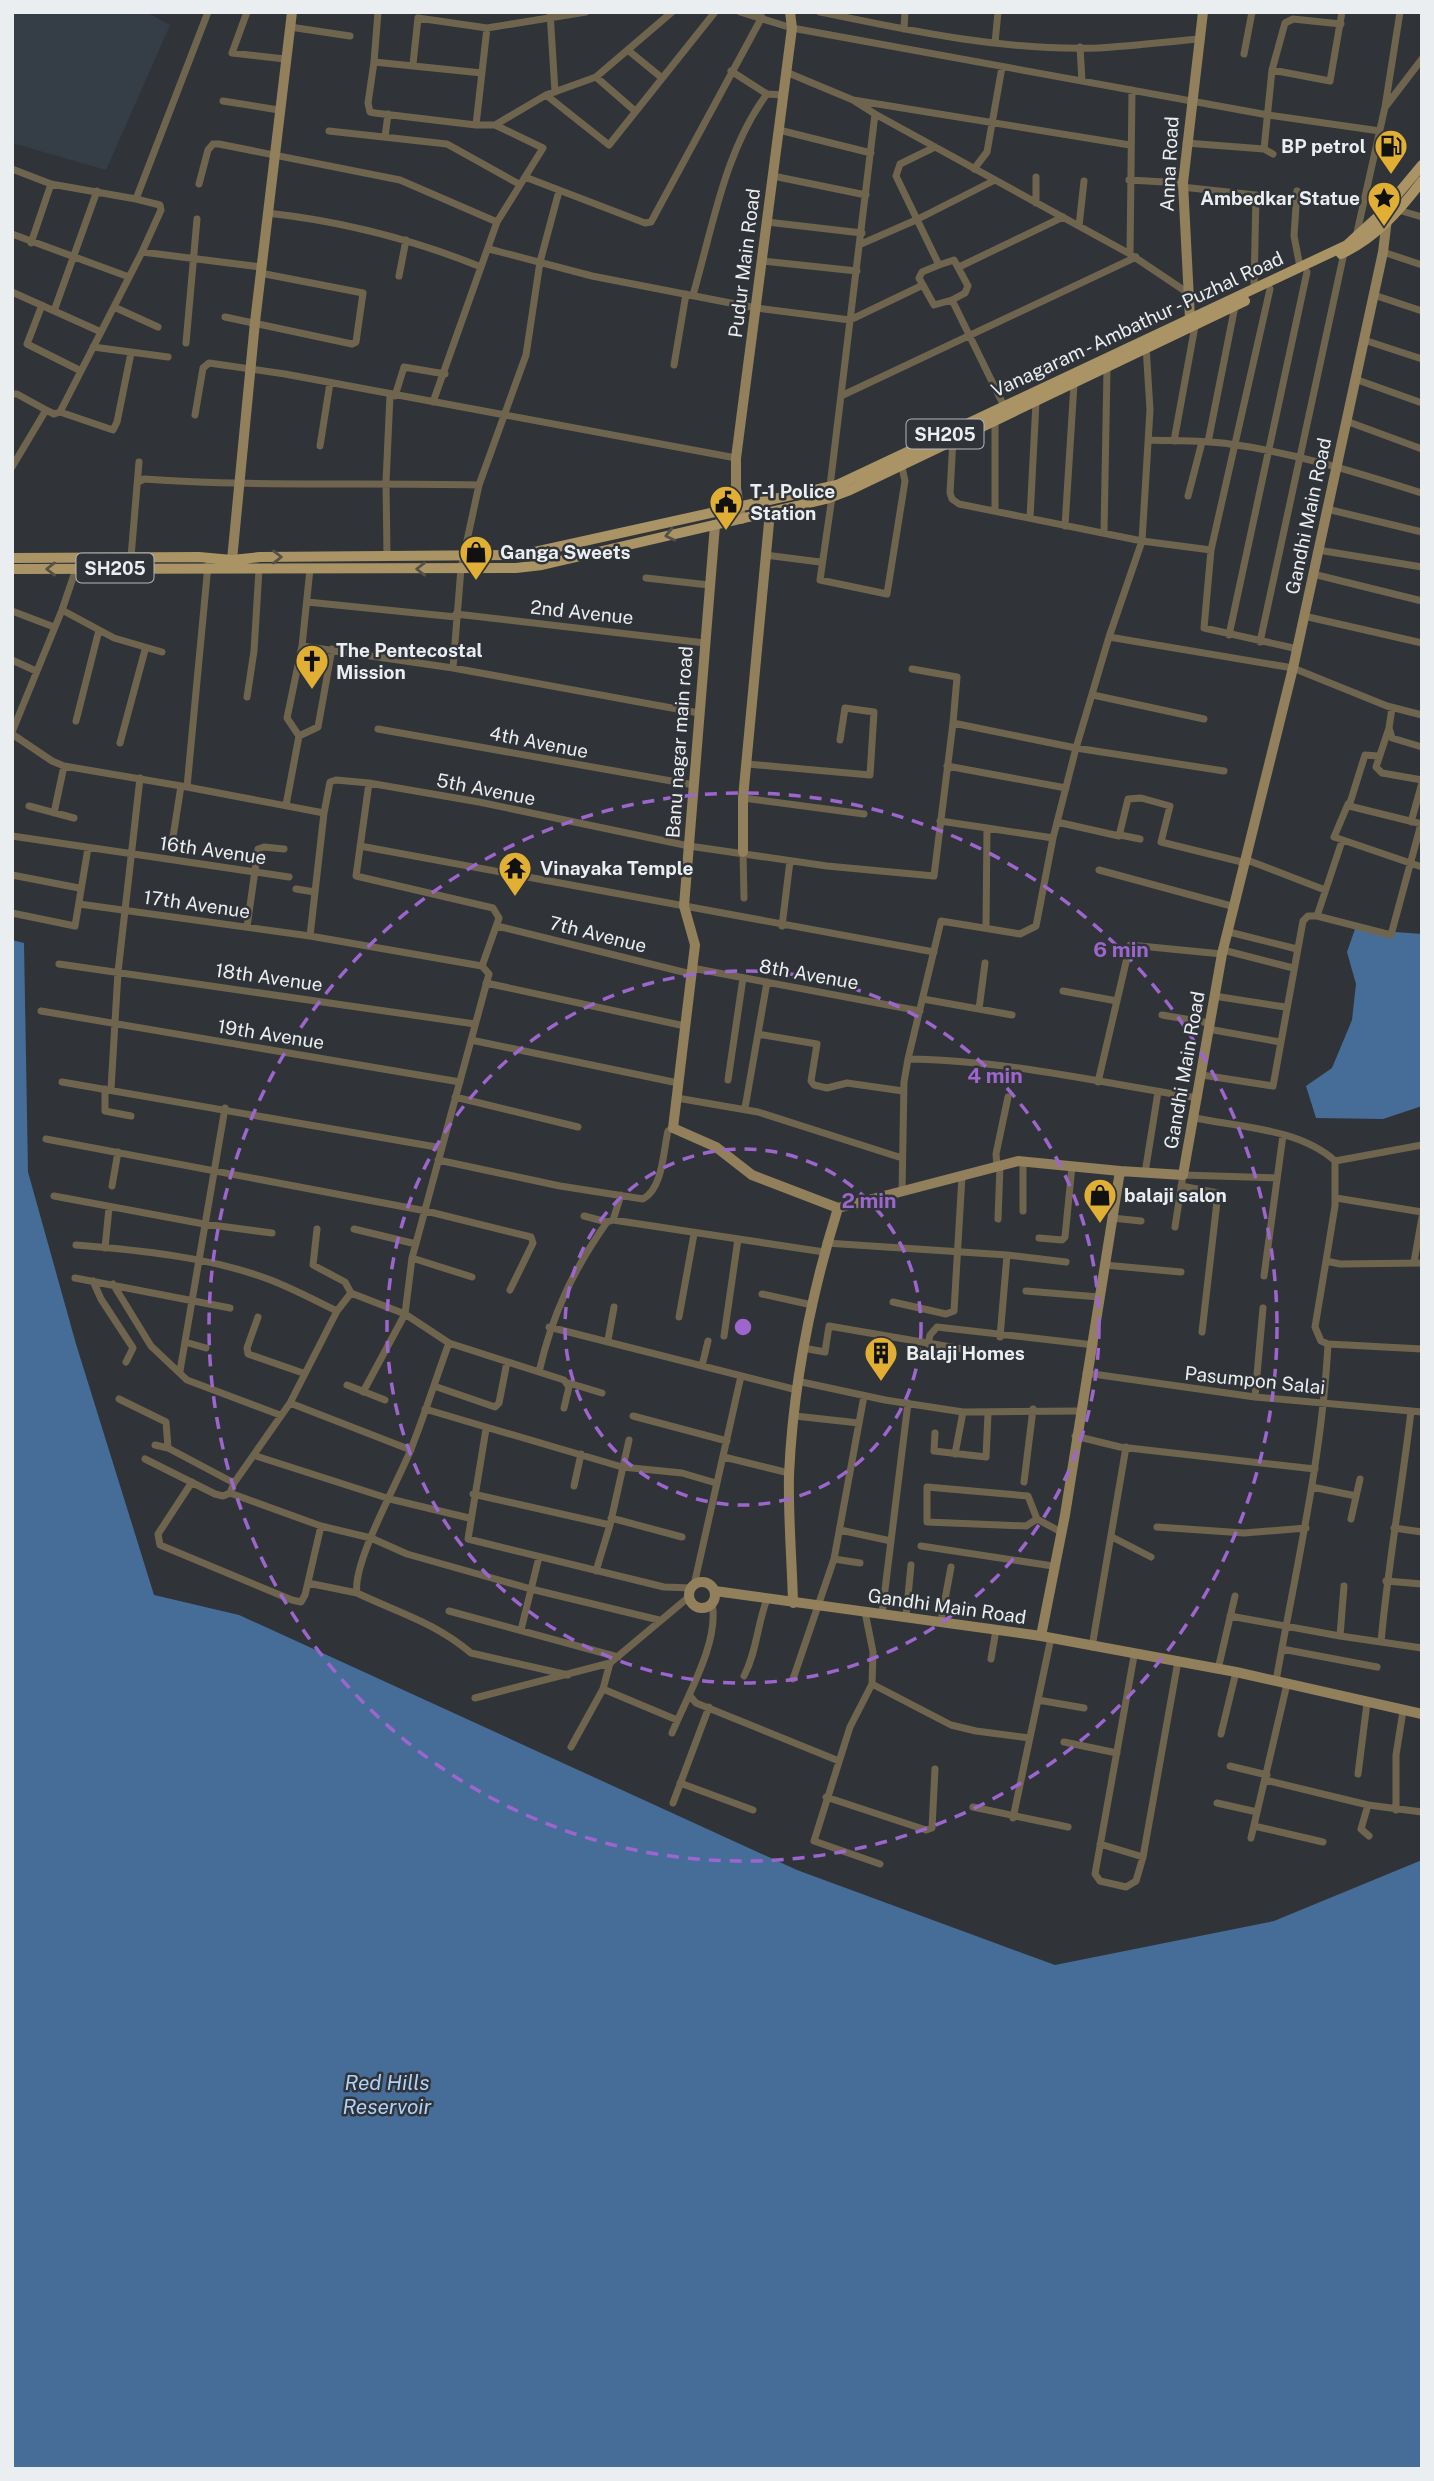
<svg xmlns="http://www.w3.org/2000/svg" width="1434" height="2481" font-family="'Public Sans',sans-serif">
<style>
.built{fill:#353d46}
.water{fill:#466d98}
.lines{fill:none;stroke-linecap:round;stroke-linejoin:round}
.street{stroke:#6f654e;stroke-width:7}
.secondary{stroke:#91805b;stroke-width:10}
.primary{stroke:#aa9465;stroke-width:10}
.oneway{stroke:#555146}
.ring{fill:none;stroke:#9d66ce;stroke-width:3.5;stroke-dasharray:12 9}
.labels{text-anchor:middle;dominant-baseline:central;stroke-width:5;stroke-linejoin:round;paint-order:stroke}
.shield{fill:#303438;stroke:#b3b6b9;stroke-width:2}
.shield-label{font-size:18px;font-weight:bold;fill:#ebeef0}
.poi-label{font-size:19px;font-weight:bold;fill:#ebeef0;stroke:#303438;text-anchor:start}
.street-label{font-size:19px;fill:#ebeef0;stroke:#303438}
.water-label{font-size:21px;font-style:italic;fill:#afd2fa;stroke:#303438}
.centre{fill:#9d66ce;stroke:#303438;stroke-width:3.5}
.ring-label{font-size:21px;text-anchor:middle;font-weight:bold;fill:#9d66ce;stroke:#303438;stroke-width:5;stroke-linejoin:round;paint-order:stroke}
</style>
<rect width="100%" height="100%" fill="#303438"/>
<path class="built" d="M12,12H146L170,25L106,170L12,143Z"/>
<path class="water" d="M1355,929L1422,934V1106L1383,1119L1316,1118L1306,1086L1332,1068L1352,1020L1356,984L1347,952Z
M12,940L24,943L28,1172L76,1344L154,1595L239,1615L797,1870L1055,1965L1274,1921L1422,1860V2469H12Z"/>
<g class="lines">
<path class="street" d="M208,12L136,199L160,205L161,210L142,252L261,267
M247,12L232,53L285,59
M550,12L555,92
M740,12L792,28L1268,115L1380,131
M820,12C911,31 1004,51 1097,48C1131,46 1165,42 1199,39
M290,27L350,36
M487,28L476,125H495
M904,29L905,12
M995,43L998,12
M1080,47L1082,81
M629,51L662,78
M1244,54L1252,12
M374,62L378,12
M413,64L418,18L487,28L586,12
M1272,70L1330,81L1342,12
M731,71L767,94
M786,72L853,100L875,114
M596,77L635,111
M546,95L609,145L715,12
M853,100L1130,145
M223,101L279,110
M1386,106L1422,59
M476,125L375,113L370,112L368,103L374,62L482,73
M779,130L871,153
M329,131L447,144L519,184
M385,137L388,114
M1186,143L1264,149L1273,154
M935,147L900,164L896,176L939,265L922,272L919,278L934,305L952,300L1004,406
M1264,149L1272,70L1285,23L1293,19L1341,24
M12,169L51,184L136,199
M974,169L987,152L1002,67
M773,176L866,195
M525,177L645,223L651,222L762,17
M1036,177V203
M1129,180L1183,183
M199,184L208,150L213,144H219L400,180L497,222
M1182,187L1264,196
M1297,191L1294,236L1300,267
M1395,209L1422,217
M267,213C340,221 412,239 481,267
M767,222L862,233
M1079,226L1084,181
M12,234L129,277
M1356,237L1385,107L1400,12
M31,243L51,184
M861,244L916,220L995,180
M489,249L592,276L756,308L850,320L923,285
M1383,252L1422,265
M1130,254L1132,90
M762,261L857,271
M939,265L954,260L968,286L965,293L952,300
M959,267L1063,217
M399,276L406,240
M1254,288L1256,195
M1270,289L1211,550L1204,628L1298,649
M12,292L101,332
M693,295C712,230 725,149 767,94L783,95
M1374,295L1422,311
M42,305L27,344L81,371
M114,307L158,327
M54,311L97,191
M225,317L352,344L356,342L363,293L260,273
M1364,340L1422,359
M186,343L197,219
M93,347L168,357
M674,365L686,294
M1355,379L1422,403
M12,394H17L46,410
M395,396L404,367L445,374
M841,396L1136,257
M433,402L497,222L543,148L495,125L546,95L596,77L672,12
M60,412L113,430L117,422L131,353
M195,415L203,368L209,363L285,374L736,458
M1346,421L1422,449
M995,422V511
M953,439L950,493L952,499L959,504L1142,541L1211,550
M1149,440C1176,441 1203,440 1230,444C1296,453 1358,473 1422,493
M1174,441L1195,326
M1208,442L1235,306
M320,446L330,383
M12,467L46,410L54,414L60,412L142,252
M138,482L144,479C256,487 367,482 479,485L526,355L540,262L559,191
M830,486L875,114L1130,254L1188,293
M1188,496L1202,442
M832,497L820,580L887,594L905,481L901,463
M1327,509L1422,532
M1030,518L1036,402
M1065,526L1074,384
M1104,533L1107,369
M1318,550L1422,567
M765,555L820,562
M387,556L386,482L390,395
M131,557L139,462
M208,565L187,787L324,813L310,936L482,966L489,974L412,1258L405,1314L449,1343C436,1378 425,1414 411,1449C398,1482 352,1563 357,1593C399,1613 434,1622 471,1653L568,1675
M310,569L302,646L287,718L299,736L318,727L332,649
M1313,574L1422,601
M646,578L709,585
M307,602L456,617
M62,610L114,638L162,652
M12,611L54,627
M456,614L705,643
M1304,616L1422,643
M1229,635L1307,272
M1109,637L1293,668L1387,706L1422,715
M1260,642L1344,253
M302,646L453,668L699,713
M12,660L36,671
M453,668L461,568L479,485
M912,669L957,677L953,723
M1093,695L1204,719
M247,697L254,651L259,569
M1392,708L1389,728L1392,738L1422,747
M76,721L99,630
M1389,728L1376,767L1382,773L1422,780
M378,729L694,785
M12,732L62,610L77,566
M12,734L52,761L64,766L187,787
M120,743L145,650
M1378,756L1365,755L1349,806L1422,824
M747,764L870,775L874,712L845,708L840,740
M947,766L1066,788
M369,783L356,876L493,908L499,918L482,966
M743,798L864,814
M1348,804L1334,837L1422,867
M286,805L299,736
M29,806L74,818
M54,813L64,766
M324,813L330,782L336,780L369,783L479,802L689,846L827,866L934,876L953,723L1076,748L1224,771
M940,821L987,828
M1057,822L1119,836L1128,799L1141,798L1170,806L1161,842L1246,863
M1411,822L1422,783
M1120,835L1140,839
M12,836L289,877
M173,837L181,786
M1342,841L1317,916L1391,935L1421,824
M360,846L934,952
M743,852L744,898
M1247,860L1325,890
M1099,870L1235,907
M12,875L79,888
M296,889L315,892
M79,904L310,936
M12,913L75,926L88,848
M497,926L691,974
M782,926L790,861
M247,927L258,849L264,847L284,849
M986,927L987,828L1053,838
M1229,932L1297,949
M1223,950L1293,968
M59,964L475,1024
M692,968L920,1011
M486,983L685,1026
M1063,991L1117,1001
M1214,996L1285,1007
M923,999L1012,1015
M979,1009L985,963
M41,1011L460,1082
M1162,1015L1209,1023
M1208,1029L1280,1042
M758,1034L817,1044L811,1081L814,1085L827,1088L847,1083L903,1091
M471,1040L678,1083
M908,1059L941,921L1020,934L1036,926L1053,838L1076,748L1109,637L1142,541L1150,410L1146,346
M1202,1075L1273,1086L1303,921L1308,916H1317
M728,1080L743,978
M62,1082L442,1148
M1098,1082L1130,945L1222,954
M105,1089V1111L131,1116
M111,1089L118,972L140,778
M455,1097L578,1127
M677,1098L758,1112L902,1158
M745,1108L767,982
M1195,1118C1240,1127 1300,1129 1335,1161L1422,1145
M46,1139L426,1211L531,1237L533,1243L510,1290
M438,1160L560,1186L643,1199C663,1188 663,1152 668,1131L673,1128
M1023,1161V1211
M997,1166L996,1154L1008,1097
M1145,1173L1158,1092
M112,1186L118,1152
M1181,1186L1218,1193L1202,1332
M902,1192L904,1082L908,1059C1005,1060 1103,1083 1198,1098
M54,1196L204,1224L272,1233
M1336,1198L1422,1212
M584,1216L607,1222L613,1220L824,1252
M1112,1218L1141,1221
M998,1219L1000,1166
M613,1220L621,1195
M1175,1227L1183,1175L1277,1178
M317,1229L313,1265L345,1282L351,1293L405,1314L363,1392
M354,1229L416,1244
M1039,1238L1062,1240L1065,1237L1072,1166
M826,1243L1007,1255L1066,1262
M76,1245C137,1250 210,1257 268,1279C292,1288 314,1300 337,1311
M105,1248L109,1208
M412,1258L472,1277
M1326,1261L1335,1206V1161
M1414,1262L1422,1217
M1104,1265L1181,1272
M1264,1276L1283,1135
M75,1278L230,1308
M93,1281L101,1299L133,1348L126,1362
M113,1284L151,1346L187,1380L280,1415
M1026,1291L1099,1297
M762,1294L812,1305
M893,1302L946,1314L954,1311L962,1176
M258,1317L247,1348L248,1354L303,1373
M679,1317L694,1234
M549,1327L797,1390
M724,1336L738,1239
M1000,1337L1007,1255
M608,1340L614,1307
M185,1342L206,1348
M449,1343L564,1380L569,1387L564,1408
M928,1344L930,1335L937,1327L1094,1345
M1328,1344L1422,1349
M803,1348L825,1352L829,1326L980,1352
M702,1366L708,1341
M180,1371L225,1108
M539,1372C552,1315 573,1270 607,1222
M1086,1373L1255,1397L1422,1412
M797,1381L885,1400L963,1412L1079,1411
M569,1383L602,1393
M347,1385L385,1400
M434,1386L495,1407L499,1403L507,1362
M1255,1397L1263,1308
M119,1399L166,1422L168,1448
M290,1403L411,1450
M425,1409L622,1467L682,1473L716,1483
M633,1416L727,1441
M795,1416L859,1423
M486,1429L468,1539L664,1587L692,1588
M935,1433L934,1451L986,1457L988,1414
M1075,1436L1120,1447L1315,1469
M155,1445L168,1448L234,1483L290,1403L337,1311L351,1293
M955,1454L963,1412
M256,1456L390,1499L469,1518
M724,1457L789,1473
M145,1459L215,1494L223,1496L230,1493
M192,1482L158,1534L160,1545L292,1600L301,1602L305,1595L321,1526
M1024,1482L1033,1409
M234,1483L230,1493L321,1526L371,1538L407,1554L531,1589L659,1620
M574,1486L581,1454
M1312,1487L1356,1496
M473,1494L610,1525L629,1440
M611,1518L682,1537
M1037,1519L1028,1496L927,1487V1522L1026,1526L1037,1519L1061,1532
M1351,1519L1360,1479
M1157,1527L1244,1533L1306,1528
M1394,1528L1422,1532
M840,1530L891,1541
M1112,1537L1151,1557
M921,1546L1053,1566
M834,1559L860,1563
M596,1571L610,1525
M1386,1581L1422,1584
M308,1583L357,1593
M694,1585L741,1376
M1344,1586L1340,1636L1422,1648
M449,1611L618,1657
M865,1612L873,1652L872,1684L850,1727L814,1841L880,1864
M882,1614L908,1403
M1230,1616L1340,1636
M906,1617L911,1565
M941,1621L951,1567
M521,1630L539,1557
M1381,1642C1388,1564 1402,1488 1411,1411
M1092,1647L1126,1447
M1282,1649L1377,1667
M1134,1656L1095,1874L1100,1881L1126,1887L1136,1881L1143,1857L1178,1661
M991,1659L996,1630
M1218,1669L1235,1596
M744,1676C757,1651 757,1625 767,1599
M793,1679L834,1559L864,1396
M1276,1681C1296,1568 1322,1458 1328,1344L1321,1341L1315,1327L1326,1261L1340,1264L1422,1263
M872,1684L951,1725L976,1731L1030,1738
M603,1689L677,1720
M690,1696L696,1703L839,1761
M475,1698L610,1663L690,1596
M1038,1700L1084,1708
M672,1733C686,1698 720,1642 712,1603
M1221,1734L1236,1672
M1064,1742L1117,1753
M571,1747L603,1689L610,1663
M1230,1766L1267,1775
M1358,1774L1367,1703
M1265,1780L1368,1805L1422,1812
M680,1783L753,1810
M826,1797L926,1830L932,1828L935,1769
M673,1803L709,1707
M1217,1803L1257,1812
M1368,1805L1361,1829L1369,1836
M973,1807L1068,1827
M1396,1810V1755L1403,1711
M1013,1818L1051,1638
M1254,1826L1323,1842
M1251,1838L1287,1684
M1100,1844L1143,1857"/>
<path class="secondary" d="M1190,319L1183,183L1203,12
M741,519L736,488V458L792,28L790,12
M715,525L684,906L695,945L673,1128L716,1147L752,1175L838,1208L1018,1161L1120,1171
M232,560L255,322L292,12
M743,852V798L770,512
M689 1595a13 13 0 1 1 26 0a13 13 0 1 1-26 0Z
M715,1591L1041,1636L1065,1515L1120,1171L1183,1175L1222,954L1293,668L1383,252L1387,219
M793,1603C792,1561 788,1517 789,1475C793,1384 811,1295 838,1208
M1041,1636L1236,1672L1422,1714"/>
<path class="primary" d="M1341,254C1376,238 1399,211 1422,181
M12,558L199,557L232,560L260,557L521,555L837,485L1347,245L1382,213L1422,165
M12,569L516,568L542,565L826,499L850,490L1245,301"/>
</g>
<defs><path id="oneway-chevron" d="M-2-3.5L2.5 0L-2 3.5" fill="none" stroke-width="1.6" stroke-linecap="round" stroke-linejoin="round" transform="scale(1.75)"/></defs>
<g class="oneway">
<use href="#oneway-chevron" transform="translate(670 535) rotate(167)"/>
<use href="#oneway-chevron" transform="translate(277 557)"/>
<use href="#oneway-chevron" transform="translate(51 569) rotate(180)"/>
<use href="#oneway-chevron" transform="translate(421 569) rotate(180)"/>
</g>
<g class="ring">
<circle cx="743" cy="1327" r="178"/>
<circle cx="743" cy="1327" r="356"/>
<circle cx="743" cy="1327" r="534"/>
</g>
<defs>
<symbol id="fuel-pin" viewBox="-11 -11 22 30"><path d="M0 17L-7.5 6A9.5 9.5 0 1 1 7.5 6Z" fill="#e1af34" stroke="#303438"/><path d="M-5.5-6h7V0h2V4h1.3V-2.5L3-4.5l.8-.8L6-3V5H2.5V1h-1V6h-7ZM-4.2-4.7v3.2H.2V-4.7Z" fill="#111"/></symbol>
<symbol id="sight-pin" viewBox="-11 -11 22 30"><path d="M0 17L-7.5 6A9.5 9.5 0 1 1 7.5 6Z" fill="#e1af34" stroke="#303438"/><path d="M0-6L1.8-2.2L6-1.7L2.9 1.2L3.7 5.4L0 3.3L-3.7 5.4L-2.9 1.2L-6-1.7L-1.8-2.2Z" fill="#111"/></symbol>
<symbol id="civic-pin" viewBox="-11 -11 22 30"><path d="M0 17L-7.5 6A9.5 9.5 0 1 1 7.5 6Z" fill="#e1af34" stroke="#303438"/><path d="M-.6-6.5H3V-4.5H.6V-3L4-1V1h2V6H-6V1h2V-1L-.6-3ZM-1.2 2.5V6h2.4V2.5Z" fill="#111"/></symbol>
<symbol id="shop-pin" viewBox="-11 -11 22 30"><path d="M0 17L-7.5 6A9.5 9.5 0 1 1 7.5 6Z" fill="#e1af34" stroke="#303438"/><path d="M-5-2.5h2.3a2.7 3.5 0 0 1 5.4 0H5L5.5 6h-11ZM-1.5-2.5h3a1.5 2.3 0 0 0-3 0Z" fill="#111"/></symbol>
<symbol id="church-pin" viewBox="-11 -11 22 30"><path d="M0 17L-7.5 6A9.5 9.5 0 1 1 7.5 6Z" fill="#e1af34" stroke="#303438"/><path d="M-1.2-6h2.4v3.5h3.3v2.4h-3.3V6h-2.4V-.1h-3.3v-2.4h3.3Z" fill="#111"/></symbol>
<symbol id="temple-pin" viewBox="-11 -11 22 30"><path d="M0 17L-7.5 6A9.5 9.5 0 1 1 7.5 6Z" fill="#e1af34" stroke="#303438"/><path d="M0-6L5-2H3V0L6.5 2.5H4V6H1.5V3h-3V6H-4V2.5H-6.5L-3 0V-2H-5Z" fill="#111"/></symbol>
<symbol id="building-pin" viewBox="-11 -11 22 30"><path d="M0 17L-7.5 6A9.5 9.5 0 1 1 7.5 6Z" fill="#e1af34" stroke="#303438"/><path d="M-4-6H4V6H1V3H-1V6H-4ZM-2.5-4.3h1.7v1.8h-1.7ZM.8-4.3h1.7v1.8H.8ZM-2.5-1h1.7V.8h-1.7ZM.8-1h1.7V.8H.8Z" fill="#111"/></symbol>
</defs>
<g fill-rule="evenodd">
<use href="#fuel-pin" x="1372" y="127" width="38" height="52"/>
<use href="#sight-pin" x="1365" y="179" width="38" height="52"/>
<use href="#civic-pin" x="707" y="483" width="38" height="52"/>
<use href="#shop-pin" x="457" y="533" width="38" height="52"/>
<use href="#church-pin" x="293" y="642" width="38" height="52"/>
<use href="#temple-pin" x="496" y="849" width="38" height="52"/>
<use href="#shop-pin" x="1081" y="1176" width="38" height="52"/>
<use href="#building-pin" x="862" y="1334" width="38" height="52"/>
</g>
<g class="labels">
<g class="shield">
<rect x="906.5" y="419.5" width="77" height="29" rx="5"/>
<rect x="76.5" y="553.5" width="77" height="29" rx="5"/>
</g>
<g class="shield-label">
<text x="945" y="434">SH205</text>
<text x="115" y="568">SH205</text>
</g>
<g class="poi-label">
<text x="1366" y="146" text-anchor="end">BP petrol</text>
<text x="1360" y="198" text-anchor="end">Ambedkar Statue</text>
<text x="750" y="491">T-1 Police<tspan x="750" dy="22">Station</tspan></text>
<text x="500" y="552">Ganga Sweets</text>
<text x="336" y="650">The Pentecostal<tspan x="336" dy="22">Mission</tspan></text>
<text x="540" y="868">Vinayaka Temple</text>
<text x="1124" y="1195">balaji salon</text>
<text x="906" y="1353">Balaji Homes</text>
</g>
<g class="street-label">
<text transform="translate(1169 164) rotate(-87)">Anna Road</text>
<text transform="translate(744 263) rotate(-83)">Pudur Main Road</text>
<text transform="translate(1137 324) rotate(-25)">Vanagaram - Ambathur - Puzhal Road</text>
<text transform="translate(1308 516) rotate(-78)">Gandhi Main Road</text>
<text transform="translate(582 612) rotate(6)">2nd Avenue</text>
<text transform="translate(539 742) rotate(11)">4th Avenue</text>
<text transform="translate(679 742) rotate(-86)">Banu nagar main road</text>
<text transform="translate(486 789) rotate(11)">5th Avenue</text>
<text transform="translate(213 850) rotate(8)">16th Avenue</text>
<text transform="translate(197 904) rotate(8)">17th Avenue</text>
<text transform="translate(598 934) rotate(14)">7th Avenue</text>
<text transform="translate(809 974) rotate(10)">8th Avenue</text>
<text transform="translate(269 977) rotate(8)">18th Avenue</text>
<text transform="translate(271 1034) rotate(9)">19th Avenue</text>
<text transform="translate(1184 1070) rotate(-80)">Gandhi Main Road</text>
<text transform="translate(1255 1380) rotate(6)">Pasumpon Salai</text>
<text transform="translate(947 1606) rotate(8)">Gandhi Main Road</text>
</g>
<g class="water-label">
<text x="387" y="2082">Red Hills<tspan x="387" dy="24">Reservoir</tspan></text>
</g>
</g>
<circle cx="743" cy="1327" r="10" class="centre"/>
<g class="ring-label">
<text x="1121" y="957">6 min</text>
<text x="995" y="1083">4 min</text>
<text x="869" y="1208">2 min</text>
</g>
<rect width="1434" height="2481" fill="none" stroke="#ebeef0" stroke-width="28"/>
</svg>
